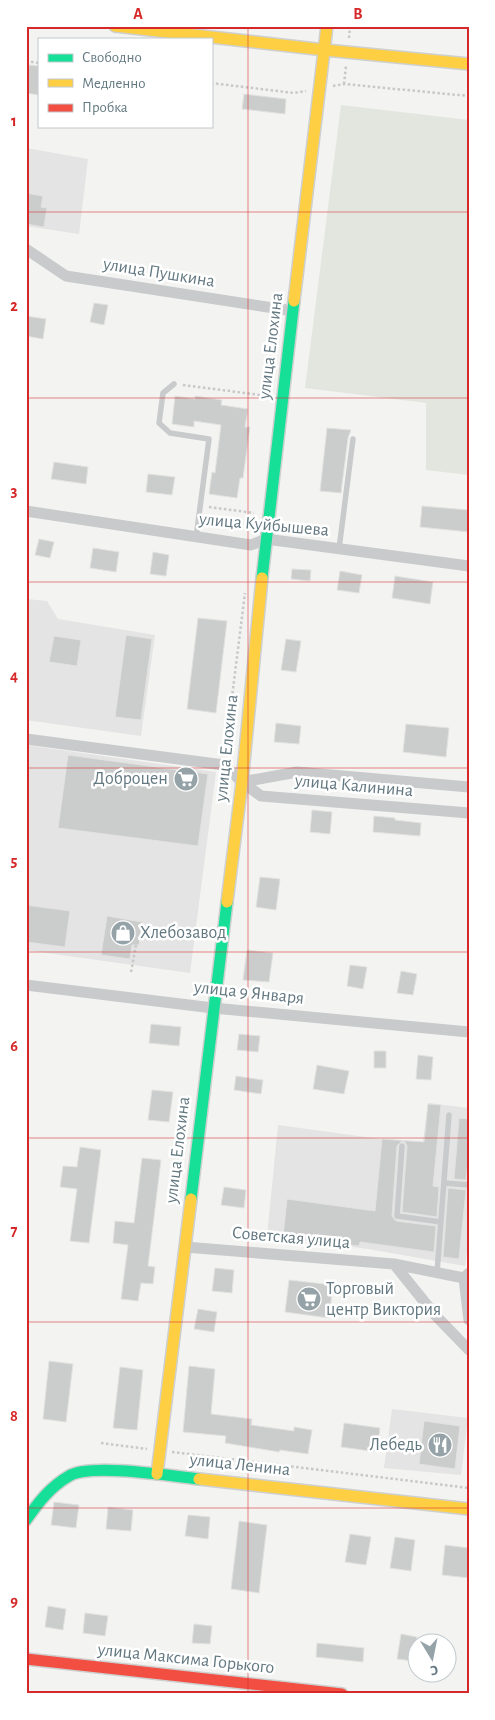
<svg xmlns="http://www.w3.org/2000/svg" width="495" height="1720" font-family="'Alegreya Sans',sans-serif">
<style>
.built{fill:#e3e4e3}
.green{fill:#e3e6df}
.building{fill:#cbcccc;stroke:#e2e2e1}
.lines{fill:none;stroke-linecap:round;stroke-linejoin:round}
.fast-casing{stroke:#ced0d0;stroke-width:14}
.slow-casing{stroke:#ced0d0;stroke-width:14}
.jam-casing{stroke:#ced0d0;stroke-width:14}
.path{stroke:#c7c8c7;stroke-width:2.5;stroke-dasharray:2.5 2.5;stroke-linecap:butt}
.lane{stroke:#c8cacb;stroke-width:5.5}
.street{stroke:#c8cacb;stroke-width:11}
.fast{stroke:#16e098;stroke-width:11}
.slow{stroke:#ffcf43;stroke-width:11}
.jam{stroke:#f24e42;stroke-width:11}
.grid{fill:none;stroke:#d62828;stroke-width:1;stroke-opacity:0.55}
.labels{text-anchor:middle;dominant-baseline:central;stroke-width:5;stroke-linejoin:round;paint-order:stroke}
.street-label{font-size:18px;fill:#637881;stroke:#fff}
.poi-label{font-size:18px;fill:#637881;stroke:#fff;text-anchor:end}
.neatline{fill:none;stroke:#d62828;stroke-width:2}
.grid-label{font-size:16px;text-anchor:middle;font-weight:bold;fill:#d62828}
</style>
<rect width="100%" height="100%" fill="#f3f3f1"/>
<path class="built" d="M26,148L88,159L79,234L26,226Z
M26,599L47,601L58,619L155,635L141,736L26,720Z
M26,745L216,772L190,973L26,950Z
M428,1103L469,1108V1236L465,1266L368,1249L267,1236L278,1125L380,1139L423,1142Z
M392,1409L468,1418L461,1475L384,1468Z"/>
<path class="green" d="M341,105L469,120V475L426,470V403L305,388Z"/>
<path class="building" d="M29,65L39,66V95L26,93Z
M244,94L286,99L285,114L242,109Z
M26,193L43,196L41,207L47,208L44,227L26,224Z
M94,303L108,305L104,325L90,322Z
M26,316L46,319L43,339L26,336Z
M175,396L195,399V396L222,400L221,405L248,409L245,427H250L243,478H240L237,498L209,494L212,472L215,473L221,425L194,421V427L172,424Z
M327,428L351,430L348,438L341,493L320,491Z
M54,462L88,467L86,484L51,479Z
M148,474L175,477L172,495L146,492Z
M422,506L469,510V532L420,527Z
M39,539L54,542L50,558L35,555Z
M93,548L119,552L116,572L90,568Z
M153,552L169,555L166,576L150,574Z
M292,569L311,570L310,581L291,579Z
M340,571L362,575L359,593L337,590Z
M395,576L433,582L430,604L392,598Z
M198,618L227,621L216,713L187,709Z
M126,635L152,639L141,720L115,717Z
M54,636L81,640L77,666L49,662Z
M286,639L301,641L296,672L281,670Z
M276,723L301,726L299,744L274,742Z
M406,724L449,728L446,757L403,752Z
M68,755L208,774L198,846L58,828Z
M312,810L332,812L330,834L310,832Z
M374,816L395,818V820L421,823L420,836L373,832Z
M260,877L280,879L276,910L256,907Z
M26,905L70,911L65,947L26,942Z
M107,916L142,922L139,945H132L130,959L101,955Z
M247,950L273,953L269,982L243,980Z
M350,965L367,967L363,989L347,986Z
M401,971L417,974L413,995L397,993Z
M151,1024L181,1027L179,1046L149,1043Z
M239,1034L260,1036L258,1052L237,1050Z
M374,1051H386V1068H374Z
M418,1055L433,1057L431,1080L416,1079Z
M317,1065L349,1071L344,1094L313,1089Z
M236,1076L263,1080L261,1094L234,1090Z
M152,1090L173,1092L169,1122L148,1120Z
M428,1104L441,1105L433,1186L439,1187L437,1217L402,1212L407,1146L405,1142L402,1141L397,1146L392,1216L396,1221L436,1226L434,1252L360,1242L359,1246L283,1236L287,1199L375,1211L382,1139L424,1142Z
M459,1118L469,1119V1151L466,1180L454,1179Z
M80,1147L101,1150L89,1243L70,1241L77,1189L60,1187L63,1166L77,1167Z
M142,1158L161,1160L148,1266L155,1267L153,1284L141,1283L138,1301L121,1299L128,1245L113,1243L115,1221L134,1223Z
M224,1187L246,1190L244,1208L221,1205Z
M448,1188L466,1190L459,1259L443,1257Z
M215,1268L234,1270L232,1293L212,1291Z
M289,1280L333,1285L329,1318L285,1312Z
M198,1309L217,1312L214,1332L194,1329Z
M49,1361L73,1364L66,1422L43,1419Z
M189,1366L215,1369L211,1414L252,1419L251,1425L294,1431V1427L312,1430L308,1454L280,1450L279,1452L225,1443L226,1436L183,1432Z
M120,1367L143,1370L137,1430L113,1428Z
M424,1421L460,1426L455,1469L419,1464Z
M344,1423L380,1428L377,1452L341,1447Z
M54,1502L79,1505L76,1528L51,1525Z
M108,1507L133,1510L131,1531L106,1529Z
M188,1515L210,1517L208,1539L185,1536Z
M239,1521L267,1525L259,1593L231,1589Z
M350,1534L371,1537L366,1565L345,1562Z
M395,1537L415,1540L411,1571L390,1568Z
M445,1545L469,1548V1578L442,1575Z
M48,1606L66,1609L63,1630L45,1627Z
M85,1613L108,1616L105,1636L83,1633Z
M194,1624L212,1626L210,1644L192,1643Z
M401,1634L417,1637L413,1661L397,1659Z
M317,1643L364,1648L363,1662L316,1657Z"/>
<g class="lines">
<defs>
<path id="fast" d="M262,578L294,301
M191,1199L227,902
M26,1520C38,1503 50,1487 69,1476C90,1463 172,1476 199,1479"/>
<path id="slow" d="M115,26L325,50L469,64
M294,301L327,26
M227,902L242,782L262,578
M157,1474L191,1199
M199,1479L469,1509"/>
<path id="jam" d="M26,1659L342,1694"/>
</defs>
<use href="#fast" class="fast-casing"/>
<use href="#slow" class="slow-casing"/>
<use href="#jam" class="jam-casing"/>
<path class="path" d="M349,38L350,26
M26,61L39,63
M211,83L294,93L306,91
M344,84L346,66
M333,86L344,84L469,96
M183,385L268,396
M209,507L254,513
M225,753L245,593
M131,972L136,945
M101,1443L147,1449
M172,1452L469,1488"/>
<path class="lane" d="M174,384L163,393L159,423L170,433L209,439L196,538
M339,549L353,439
M402,1146L397,1216L441,1222
M444,1183L469,1185
M437,1273L449,1115"/>
<path class="street" d="M26,249L66,276L293,311
M26,511L251,545L266,539L469,566
M26,739L224,765L242,782L261,796L469,813
M242,782L297,772L469,787
M26,985L213,1008L469,1032
M185,1247L394,1264
M469,1273L464,1278L469,1320
M464,1278L394,1264L435,1315L469,1350"/>
<use href="#fast" class="fast"/>
<use href="#slow" class="slow"/>
<use href="#jam" class="jam"/>
</g>
<path class="grid" d="M248,26V1694M26,212H469M26,398H469M26,582H469M26,768H469M26,952H469M26,1138H469M26,1322H469M26,1508H469"/>
<defs>
<symbol id="supermarket-disc" viewBox="-11 -11 22 22"><circle r="9.5" fill="#95a3a8" stroke="#fff"/><path d="M-6-5.5h2.5l.6 2H6L4.5 2H-2.5L-4.4-4H-6ZM-1.5 3.2a1.3 1.3 0 1 0 .1 0ZM3 3.2a1.3 1.3 0 1 0 .1 0Z" fill="#fff"/></symbol>
<symbol id="shop-disc" viewBox="-11 -11 22 22"><circle r="9.5" fill="#95a3a8" stroke="#fff"/><path d="M-5-2.5h2.3a2.7 3.5 0 0 1 5.4 0H5L5.5 6h-11ZM-1.5-2.5h3a1.5 2.3 0 0 0-3 0Z" fill="#fff"/></symbol>
<symbol id="restaurant-disc" viewBox="-11 -11 22 22"><circle r="9.5" fill="#95a3a8" stroke="#fff"/><path d="M-5-6h1v4h1v-4h1v4h1v-4h1v5L-1.5 .5V6h-2V.5L-5-1ZM5-6V6H3V1.5H1.5Q1.5-4 5-6Z" fill="#fff"/></symbol>
</defs>
<g fill-rule="evenodd">
<use href="#supermarket-disc" x="172" y="765" width="28" height="28"/>
<use href="#shop-disc" x="109" y="919" width="28" height="28"/>
<use href="#supermarket-disc" x="295" y="1285" width="28" height="28"/>
<use href="#restaurant-disc" x="426" y="1431" width="28" height="28"/>
</g>
<g class="labels">
<g class="street-label">
<text transform="translate(159 273) rotate(9)">улица Пушкина</text>
<text transform="translate(271 346) rotate(-83)">улица Елохина</text>
<text transform="translate(264 525) rotate(5)">улица Куйбышева</text>
<text transform="translate(227 748) rotate(-84)">улица Елохина</text>
<text transform="translate(354 786) rotate(5)">улица Калинина</text>
<text transform="translate(249 993) rotate(6)">улица 9 Января</text>
<text transform="translate(178 1150) rotate(-83)">улица Елохина</text>
<text transform="translate(291 1238) rotate(5)">Советская улица</text>
<text transform="translate(240 1465) rotate(6)">улица Ленина</text>
<text transform="translate(186 1659) rotate(6)">улица Максима Горького</text>
</g>
<g class="poi-label">
<text x="168" y="779">Доброцен</text>
<text x="140" y="933" text-anchor="start">Хлебозавод</text>
<text x="326" y="1289" text-anchor="start">Торговый<tspan x="326" dy="21">центр Виктория</tspan></text>
<text x="422" y="1445">Лебедь</text>
</g>
</g>
<rect width="495" height="1720" fill="none" stroke="#ffffff" stroke-width="55"/>
<rect x="38" y="38" width="175" height="90" fill="#ffffff" stroke="#c1c9cd"/>
<rect x="48" y="54" width="25" height="8" fill="#16e098" stroke="#c1c9cd"/>
<text x="82" y="62" font-size="15" fill="#637881">Свободно</text>
<rect x="48" y="79" width="25" height="8" fill="#ffcf43" stroke="#c1c9cd"/>
<text x="82" y="88" font-size="15" fill="#637881">Медленно</text>
<rect x="48" y="104" width="25" height="8" fill="#f24e42" stroke="#c1c9cd"/>
<text x="82" y="112" font-size="15" fill="#637881">Пробка</text>
<g transform="translate(432 1658) rotate(170)"><circle r="24" fill="#ffffff" stroke="#c1c9cd"/>
<path d="M0-4L9 19L0 12L-9 19Z" fill="#95a3a8"/>
<text y="-8" font-size="14" font-weight="bold" text-anchor="middle" fill="#637881">С</text>
</g>
<rect x="28" y="28" width="440" height="1664" class="neatline"/>
<g class="grid-label">
<text x="138" y="19">A</text>
<text x="358" y="19">B</text>
<text x="14" y="126">1</text>
<text x="14" y="311">2</text>
<text x="14" y="496">3</text>
<text x="14" y="681">4</text>
<text x="14" y="866">5</text>
<text x="14" y="1051">6</text>
<text x="14" y="1236">7</text>
<text x="14" y="1421">8</text>
<text x="14" y="1606">9</text>
</g>
</svg>
